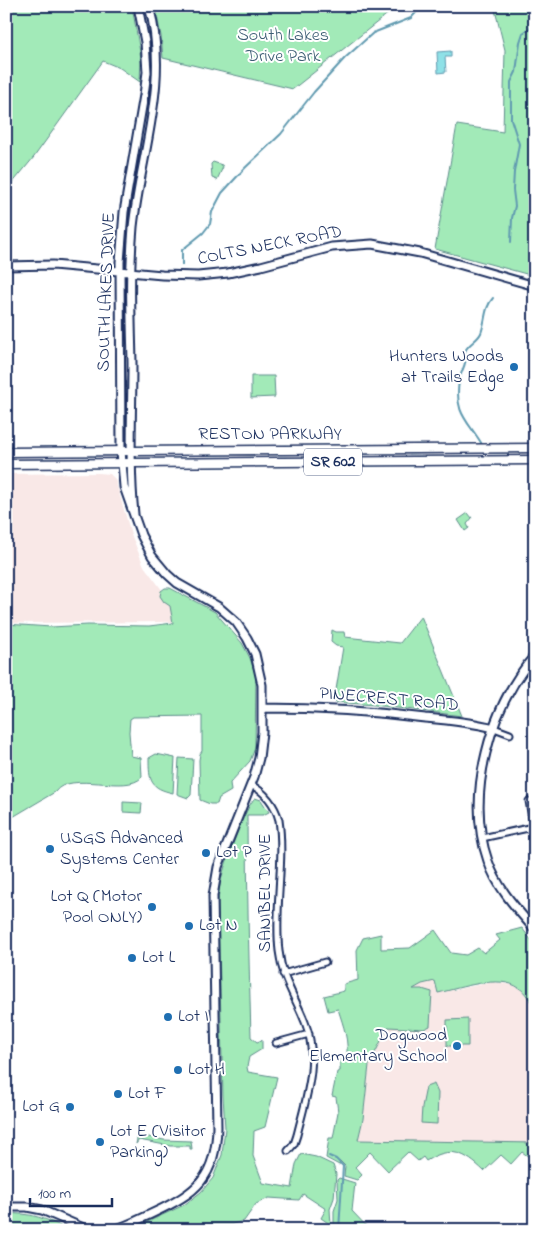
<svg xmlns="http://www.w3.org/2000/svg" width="541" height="1236" font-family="'Indie Flower',sans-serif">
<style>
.built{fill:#f9e8e7}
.green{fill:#a2eab8;stroke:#5e8c8b}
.water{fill:#8fe1e7;stroke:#619ab0}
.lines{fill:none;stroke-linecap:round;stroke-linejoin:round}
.stream{stroke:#619ab0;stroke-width:2}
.street-casing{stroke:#1b2f5e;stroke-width:9}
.secondary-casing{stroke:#1b2f5e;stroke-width:11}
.primary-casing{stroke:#1b2f5e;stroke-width:11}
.street{stroke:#fff;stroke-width:5}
.secondary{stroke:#fff;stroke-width:7}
.primary{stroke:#fff;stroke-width:8}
.poi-dot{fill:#1f6fb2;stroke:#fff;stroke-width:2}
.labels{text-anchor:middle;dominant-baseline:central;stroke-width:4;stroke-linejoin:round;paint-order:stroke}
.shield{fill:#fff;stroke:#5f6d8e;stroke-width:1}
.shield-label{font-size:16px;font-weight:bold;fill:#1b2f5e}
.park-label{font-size:18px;fill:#3d5e74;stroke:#fff}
.street-label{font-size:18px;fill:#1b2f5e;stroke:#fff}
.poi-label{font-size:18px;fill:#1b2f5e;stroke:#fff;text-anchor:start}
</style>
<rect width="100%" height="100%" fill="#fff"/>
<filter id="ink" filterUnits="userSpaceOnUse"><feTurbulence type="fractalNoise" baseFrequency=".02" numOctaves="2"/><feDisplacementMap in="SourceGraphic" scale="10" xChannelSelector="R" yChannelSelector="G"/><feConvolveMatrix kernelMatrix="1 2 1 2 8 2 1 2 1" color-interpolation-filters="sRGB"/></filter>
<g filter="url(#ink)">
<path class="built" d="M99,473L110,474L115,479L131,534L144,566L172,603L173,622L6,623V474Z
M435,981L438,993L493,982L513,985L521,989L535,1006V1143L358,1140L363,1119L369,1065L388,1027L412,990L422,984Z"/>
<path class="green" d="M6,6H132L141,58L140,82L120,68L103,61L34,157L6,191Z
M155,6H400L390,12L293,89L163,58L161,36Z
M494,6H535V259L530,275L435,249L457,125L503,132L505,50Z
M213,162L222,165L223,167L217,180L212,178L211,164Z
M251,376H274L275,397L251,398Z
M468,513L472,518L467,524L469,528L465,531L458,520Z
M165,588H170L215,612L242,643L250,658L256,677L255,748L250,761L230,783L231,791L219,798L217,804H210L200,800L199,760L200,754L202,751V716L133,717L130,719L129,732L131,756L141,758L142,777C127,795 70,770 55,792L6,821V624L51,627L88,625L149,626L173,623L170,606L164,602L160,596L161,591Z
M421,616L462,716L374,705L334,702L343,647L336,646L331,642L332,630L336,632H344L345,637L400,643Z
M156,754L175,758L173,793C150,788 149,781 149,758Z
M179,758L193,759L191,795L188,798L177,794Z
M255,798L261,800L269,812L263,815H247C247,889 249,963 251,1037L257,1042L262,1040V1049L249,1057L247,1067L248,1072L277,1077L265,1127L254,1131L253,1156L263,1183L292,1188L296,1164L301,1154L316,1157L333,1165L336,1174L334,1198L330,1209L331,1225H334V1211L338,1199L337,1180L339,1178L355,1183L352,1211L370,1230H329L331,1225L321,1218L326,1209L303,1194L299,1200L269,1198L256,1204L244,1221L232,1224H206L197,1230H130L184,1205L201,1192L213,1178L222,1155L225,1128L223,1096L218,907C218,898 219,889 221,880C224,866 246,805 255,798Z
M123,802L142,803L141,813L123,812Z
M522,928L535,945V1006C529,1001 526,992 519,988C500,974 460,988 438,993L435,981L422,984L413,989H422L432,992L430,1026L424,1029L388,1027L369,1065L363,1119L358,1140L535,1143V1156L532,1159L522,1152L511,1164L501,1155L484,1171C465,1153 451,1145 426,1161L423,1157L418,1161L408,1152L388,1171L370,1152L355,1167L362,1175L357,1180L344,1176L345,1166L340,1161L339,1165L326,1158L329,1138H333L338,1112L336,1097L332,1096L337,1072L340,1071V1060L346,1059C350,1042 343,1025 338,1009L328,1011L324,996L344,991V984L358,980L357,950L363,938L381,934V949L410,948L435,930L451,953L466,955L478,948L484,953L500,940L496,935Z
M468,1019V1046H447V1020Z
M434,1084L438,1093L437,1124L421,1123L422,1107L426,1087Z
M138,1135L164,1140L191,1141L192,1149H190V1146H170L139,1140L136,1144Z
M6,1214C30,1212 48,1219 68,1230H6Z"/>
<path class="water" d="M451,51V57H445L446,72L438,73L437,52Z"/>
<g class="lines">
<path class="stream" d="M511,242L512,218L515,206L513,190L514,172L519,144L511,119V82L516,72L520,42L523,33L530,28L533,20L532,6
M182,265V250L203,233L210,224L212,212L222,193L245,168L281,134L314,92L345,58L373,33L411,18L422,6
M483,446C468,420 454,415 459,381C461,369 468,365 465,351C469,343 477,341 481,333C486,320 484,308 493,298
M329,1156L336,1159L343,1166L339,1230"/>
<defs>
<path id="street" d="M494,728L510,734
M251,785C265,792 275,805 279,820C285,861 274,909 279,951C282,980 295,996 305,1022C320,1060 306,1098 297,1135L294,1144L288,1151
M529,801L535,837
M482,838L533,827
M283,974L325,962
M276,1043L309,1034"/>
<path id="secondary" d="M6,266L53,265L162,275L198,276L228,273L261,266L332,247L372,244L420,253L535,286
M134,514C129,464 132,413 132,363C131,318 129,272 133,227C141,152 170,81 149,6
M535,655C490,707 465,795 488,861C497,888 517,909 535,930
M263,708C318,708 371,711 425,718C448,720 471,722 494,728
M6,1207H27L42,1210L88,1230
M113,1230C127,1226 140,1219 153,1213C197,1193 216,1177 217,1127L213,896L218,867L254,777L259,758L262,732V685L255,654L247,638L236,622L219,607L177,583L167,574L152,556L141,535L124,487L121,451L120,262L124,212L144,95L147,72L145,42L138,6"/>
<path id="primary" d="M6,452L535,448
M6,464L535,460"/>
</defs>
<use href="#street" class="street-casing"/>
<use href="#secondary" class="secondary-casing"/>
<use href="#primary" class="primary-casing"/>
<use href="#street" class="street"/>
<use href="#secondary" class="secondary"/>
<use href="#primary" class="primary"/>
</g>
</g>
<g class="poi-dot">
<circle cx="514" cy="367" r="5"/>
<circle cx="50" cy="849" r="5"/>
<circle cx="206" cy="853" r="5"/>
<circle cx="152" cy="907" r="5"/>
<circle cx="189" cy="926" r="5"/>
<circle cx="132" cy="958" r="5"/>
<circle cx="168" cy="1017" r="5"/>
<circle cx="457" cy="1046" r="5"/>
<circle cx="178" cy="1070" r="5"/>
<circle cx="118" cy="1094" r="5"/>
<circle cx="70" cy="1107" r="5"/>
<circle cx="100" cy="1142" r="5"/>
</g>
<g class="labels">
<rect class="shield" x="304" y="448.5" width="58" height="27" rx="4"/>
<g class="shield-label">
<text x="333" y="462">SR 602</text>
</g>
<g class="park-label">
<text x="283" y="36">South Lakes<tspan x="283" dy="21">Drive Park</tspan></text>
</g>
<g class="street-label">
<text transform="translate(270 246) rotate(-11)">COLTS NECK ROAD</text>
<text transform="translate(107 292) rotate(-88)">SOUTH LAKES DRIVE</text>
<text x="270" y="435">RESTON PARKWAY</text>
<text transform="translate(389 700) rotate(5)">PINECREST ROAD</text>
<text transform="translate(266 893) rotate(-90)">SANIBEL DRIVE</text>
</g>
<g class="poi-label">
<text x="504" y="357" text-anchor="end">Hunters Woods<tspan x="504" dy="21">at Trails Edge</tspan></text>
<text x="60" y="839">USGS Advanced<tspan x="60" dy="21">Systems Center</tspan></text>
<text x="216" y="853">Lot P</text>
<text x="142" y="897" text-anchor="end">Lot Q (Motor<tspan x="142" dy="21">Pool ONLY)</tspan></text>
<text x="199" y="926">Lot N</text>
<text x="142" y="958">Lot L</text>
<text x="178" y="1017">Lot I</text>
<text x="447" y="1036" text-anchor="end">Dogwood<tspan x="447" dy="21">Elementary School</tspan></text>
<text x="188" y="1070">Lot H</text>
<text x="128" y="1094">Lot F</text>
<text x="60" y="1107" text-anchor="end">Lot G</text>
<text x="110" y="1132">Lot E (Visitor<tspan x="110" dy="21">Parking)</tspan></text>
</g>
</g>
<rect width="541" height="1236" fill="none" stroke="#fff" stroke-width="25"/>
<rect x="12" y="12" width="516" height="1211" fill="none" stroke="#1b2f5e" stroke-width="2" filter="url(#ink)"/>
<path d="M30 1198v8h82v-8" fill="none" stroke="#1b2f5e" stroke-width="2.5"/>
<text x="38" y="1198" font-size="15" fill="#1b2f5e" stroke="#ffffff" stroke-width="4" paint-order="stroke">100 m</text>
</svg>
